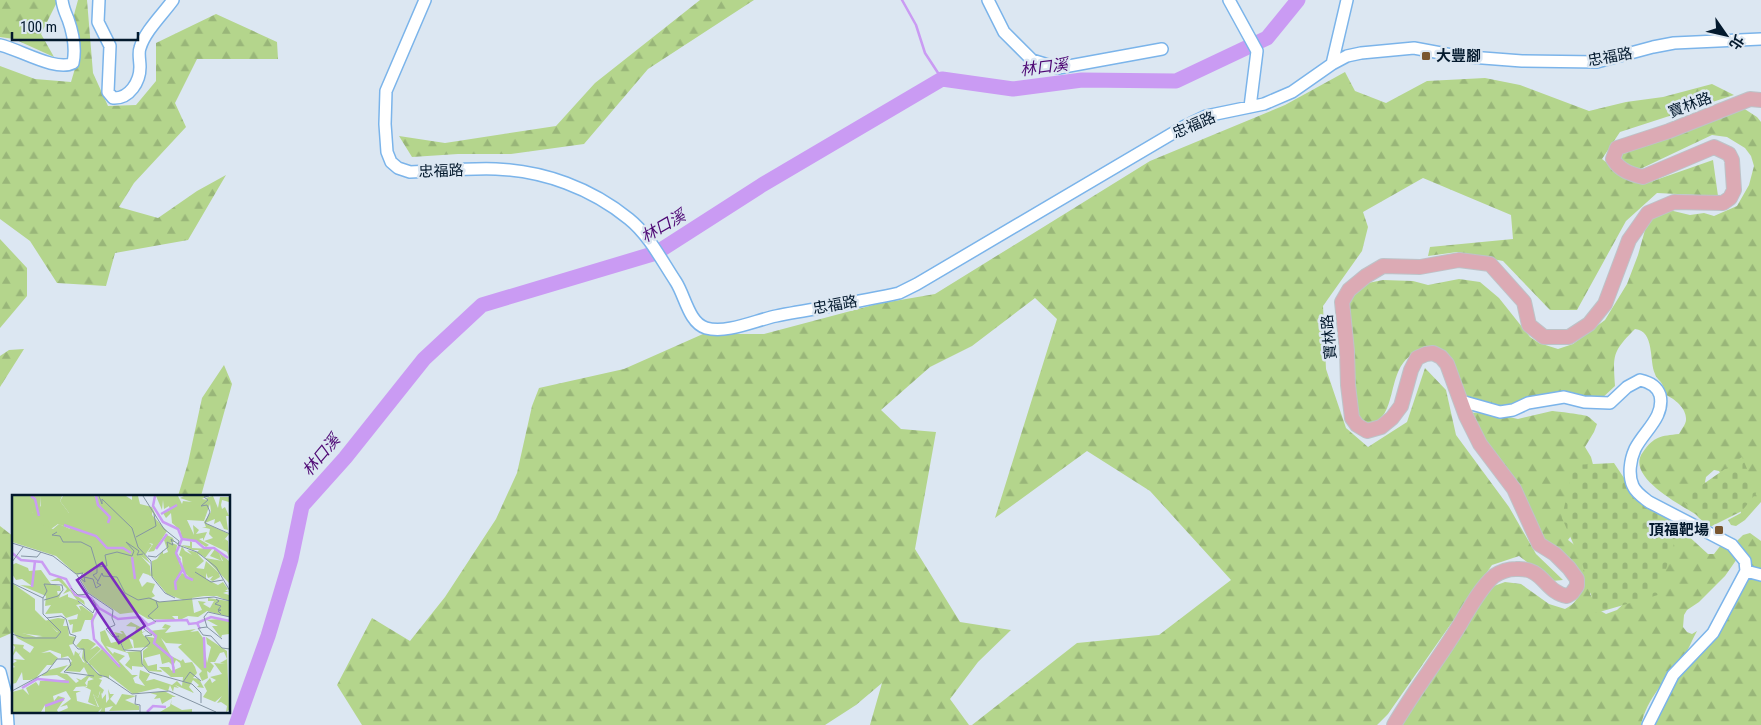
<svg xmlns="http://www.w3.org/2000/svg" width="1761" height="725" font-family="'Roboto Condensed','Noto Sans TC',sans-serif">
<style>
.forest{fill:url(#forest-firs)}
.cemetery{fill:url(#cemetery-stones)}
.lines{fill:none;stroke-linecap:round;stroke-linejoin:round}
.stream{stroke:#ca9bf3;stroke-width:2.5}
.river{stroke:#ca9bf3;stroke-width:15}
.minor-casing{stroke:#7bb4ea;stroke-width:14}
.major-casing{stroke:#bdc3c8;stroke-width:16}
.minor{stroke:#fff;stroke-width:11}
.major{stroke:#dcaab4;stroke-width:14}
.poi-dot{fill:#79562f;stroke:#dce7f2;stroke-width:2}
.labels{text-anchor:middle;dominant-baseline:central;stroke-width:5;stroke-linejoin:round;paint-order:stroke}
.poi-label{font-size:15px;font-weight:bold;fill:#03192d;stroke:#dce7f2;text-anchor:start}
.street-label{font-size:15px;fill:#03192d;stroke:#dce7f2}
.water-label{font-size:16px;font-style:italic;fill:#4e0774;stroke:#dce7f2}
.inset-river{fill:none;stroke:#ca9bf3;stroke-width:2.5}
.inset-road{fill:none;stroke:#8595a3;stroke-width:1}
.view{fill:#7b2cbf;fill-opacity:0.15;stroke:#7b2cbf;stroke-width:2.5}
.inset-edge{fill:none;stroke:#03192d;stroke-width:2.5}
</style>
<defs>
<pattern id="forest-firs" width="22" height="20" patternUnits="userSpaceOnUse" patternTransform="scale(1.25)"><rect width="22" height="20" fill="#b4d58c"/><path d="M5 1l3.5 6h-7zM16 11l3.5 6h-7z" fill="#99b679"/></pattern>
<pattern id="cemetery-stones" width="16" height="16" patternUnits="userSpaceOnUse" patternTransform="scale(1.25)"><rect width="16" height="16" fill="#b4d58c"/><path d="M2 7V4a2 2 0 0 1 4 0v3zM10 15v-3a2 2 0 0 1 4 0v3z" fill="#99b679"/></pattern>
</defs>
<rect width="100%" height="100%" fill="#dce7f2"/>
<path class="forest" d="M0,0H58L41,34L54,57L14,39L0,37Z
M78,0H87L93,73L108,106L136,105L156,81V43L216,14L277,42L278,59H197L175,103L186,127L134,183L119,207L158,218L197,191L226,175L188,240L115,253L106,286L57,283L30,241L0,219V66L35,79L71,82L79,55L72,22Z
M700,0H754L648,69L584,144L511,154H458L412,157L399,136L445,143L556,126L595,83Z
M1345,72L1355,91L1386,103L1427,81L1485,78L1520,85L1589,111L1626,102L1663,97L1712,84L1734,95L1620,132L1602,159L1616,170L1650,182L1713,160L1718,196L1657,193L1626,221L1577,310H1550L1503,261L1457,252L1428,256L1430,247L1513,239L1511,215L1423,178L1363,212L1368,227L1362,251L1323,306L1326,369L1346,428L1368,447L1407,422L1425,368L1446,390L1456,435L1509,507L1536,554L1563,580L1552,581L1519,556L1492,565L1388,714L1377,725H972L1077,643L1159,635L1231,580L1150,491L1087,451L995,518L1057,319L1035,298L972,346L930,367L881,410L901,429L936,432L915,549L960,622L1011,630L978,662L950,699L969,725H870L882,683L856,705L825,725H362L337,685L372,618L410,641L445,597L496,519L517,473L532,406L539,388L624,369L703,334H764L877,304L935,294L1150,161L1285,105Z
M1740,106L1757,117L1761,122V502L1745,520L1736,526L1731,525L1728,520L1741,513L1740,508L1719,471L1714,470L1706,477L1705,482L1710,490L1700,517C1683,506 1624,477 1643,452C1654,436 1661,436 1679,434C1681,430 1686,424 1686,420C1687,409 1675,399 1666,395C1665,391 1664,387 1662,384C1660,380 1656,378 1655,374C1649,361 1655,331 1635,329C1612,352 1613,355 1615,386L1599,401L1529,400L1509,407L1471,402L1458,394L1442,362L1420,351C1387,362 1398,404 1379,420C1376,423 1372,424 1368,425L1355,418L1344,309L1356,292L1368,283L1383,280L1413,281L1428,285L1459,279L1480,282L1499,298L1530,337L1539,343L1558,349L1573,344L1605,320L1627,284L1638,255L1645,230L1653,218L1665,209L1690,215L1704,213L1714,216L1737,206L1749,185L1754,166L1751,156L1745,148L1727,137L1712,135L1636,171H1626L1620,159L1623,154L1730,107Z
M0,239L27,268V296L0,328Z
M24,349L0,387V356L9,350Z
M224,365L232,384L201,496H178L188,463L202,398Z
M1552,411C1556,411 1585,415 1587,416C1591,418 1594,422 1597,424L1594,432L1585,447L1591,457L1595,472L1571,536L1568,540L1589,556L1597,581L1590,594L1599,610L1606,614L1617,610L1635,593L1672,521L1708,554H1714L1721,545L1739,556L1725,576L1699,602L1687,610L1684,615L1683,627L1687,632L1692,634L1697,631C1692,640 1688,651 1682,659C1666,680 1647,698 1641,725H1402L1412,710L1449,645L1482,598L1494,586L1505,582L1521,584L1549,604L1565,609C1575,604 1579,598 1580,587L1539,534L1503,484L1470,413L1486,412L1518,419Z
M0,526L14,537V632L0,638Z
M1750,533L1761,541V574L1751,571L1735,543L1743,535Z
M1757,577L1761,579V725H1653L1665,694L1746,580Z"/>
<path class="cemetery" d="M1742,457L1757,492L1742,511L1710,527L1699,518L1682,499Z
M1614,463L1630,487L1680,524L1658,595L1596,613L1583,566L1562,518L1573,465Z"/>
<g class="lines">
<path class="stream" d="M902,0L916,25L925,53L942,79"/>
<path class="river" d="M236,725L268,636L291,559L302,506L345,458L424,359L482,305L656,253L762,185L942,79L1013,89L1082,80L1176,81L1267,38L1298,0"/>
<defs>
<path id="minor" d="M99,0L98,22L110,46L108,92L113,98C130,99 140,81 140,67C140,61 138,53 140,48C145,31 163,14 173,0
M425,0L386,91L385,124L387,152L391,162L398,168L410,172C438,171 468,168 496,169C544,171 591,188 629,219C649,235 662,261 676,282C685,296 689,323 706,328C727,334 756,320 776,316C817,308 859,302 899,293L917,284L1185,126L1206,116L1264,104L1292,92L1332,64L1347,56L1361,53L1414,48L1457,56L1522,61L1597,62L1653,47L1674,43L1761,39
M988,0L1004,32L1032,60L1058,68L1162,49
M1229,0L1257,51L1250,107
M0,45C19,49 56,72 73,63C76,49 73,33 68,19C65,12 63,8 62,0
M1332,64L1347,0
M1461,401L1500,412L1513,410L1528,403L1564,397L1584,402L1610,403L1627,387L1640,380C1649,382 1657,386 1660,395C1665,417 1644,431 1635,449C1630,460 1628,475 1633,486C1636,493 1644,498 1649,502L1732,545L1745,561L1746,571L1713,633L1673,675L1648,725
M1746,571L1761,575
M0,672L6,695L8,725"/>
<path id="major" d="M1394,725C1414,691 1438,660 1459,626C1468,611 1480,588 1494,576C1500,572 1508,569 1516,569C1544,567 1544,592 1567,596L1572,593L1577,586V579L1569,568L1555,554L1539,544L1514,489L1480,444L1466,416L1447,364L1441,357L1433,353L1426,354L1417,358L1411,370L1401,406L1392,418L1381,427L1367,431L1357,425L1352,418L1348,385L1347,351L1342,302L1349,290L1366,276L1383,266L1420,267L1459,260L1490,264L1524,302L1529,325L1544,337H1569L1589,324L1605,304L1629,240L1648,213L1674,202L1723,203L1730,198L1734,190L1732,160L1729,154L1714,147L1643,177C1631,174 1620,171 1613,159L1617,148L1669,131L1750,99L1761,100"/>
</defs>
<use href="#minor" class="minor-casing"/>
<use href="#major" class="major-casing"/>
<use href="#minor" class="minor"/>
<use href="#major" class="major"/>
</g>
<g class="poi-dot">
<rect x="1421" y="51" width="10" height="10" rx="2.5"/>
<rect x="1714" y="525" width="10" height="10" rx="2.5"/>
</g>
<g class="labels">
<g class="poi-label">
<text x="1436" y="56">大豐腳</text>
<text x="1709" y="530" text-anchor="end">頂福靶場</text>
</g>
<g class="street-label">
<text transform="translate(1610 57) rotate(-10)">忠福路</text>
<text transform="translate(1690 105) rotate(-21)">寶林路</text>
<text transform="translate(1194 125) rotate(-23)">忠福路</text>
<text transform="translate(441 171) rotate(-2)">忠福路</text>
<text transform="translate(835 305) rotate(-10)">忠福路</text>
<text transform="translate(1329 337) rotate(-95)">寶林路</text>
</g>
<g class="water-label">
<text transform="translate(1044 67) rotate(-7)">林口溪</text>
<text transform="translate(663 226) rotate(-30)">林口溪</text>
<text transform="translate(321 455) rotate(-50)">林口溪</text>
</g>
</g>
<g transform="translate(12 495)">
<rect width="218" height="218" fill="#dce7f2"/>
<path d="M29,1H50L48,6L57,18V33L46,29L39,34L20,30V18L29,11ZM0,88L23,104V115L47,139L37,142L0,137Z" fill="#b4d58c"/>
<path d="M0,1H29L28,16L20,18V30L27,28L41,34L47,29L58,34L51,25L57,28V18L48,6L51,1H82L85,3L84,1H114L120,5V1H126L128,9L140,12L145,23L140,17V20L155,36L142,56L136,57L141,49L137,48L140,50L133,60L139,69L129,61L138,71L139,81L140,66L145,64L151,55V59L156,57L152,45L155,40L161,43L162,47H158L165,50L164,58L169,64L167,68L170,73L166,84L170,78L178,83L171,76L170,62L167,60L170,51L173,56L180,60L175,55L184,57L192,66L184,73L192,74L194,66L207,78L208,82L201,86L198,85L201,81L196,83L194,78V84L206,90L211,87L216,94L213,96H217L211,98L217,100V122L195,116L186,122L176,121L166,126V121H160L164,125L136,124L124,117L108,119L77,98L69,85L72,78L65,80L44,61L0,47ZM131,78L140,81L155,99L171,105L148,107L139,103L143,101L140,97L143,89L135,87L130,92L127,85ZM192,101H205L216,106L196,103V106H202L198,113L191,109L194,107L186,106L190,115L182,118L180,103ZM144,1H166L170,9L171,6L180,7L168,3L172,1H195L190,4L196,5L193,3L201,1L206,13L208,2H217V7L210,5L209,10L210,14L213,12L217,21H214L216,35L212,34L208,26L202,29L203,24L193,28L217,39L208,50L213,44L216,46L217,62L215,57L192,46L201,43L197,39L198,34L190,32H194L192,27L199,17L198,9L192,26L175,25L182,40L181,30L187,35L184,39L195,37L191,46V43L187,44L197,50L194,52L185,46L170,43L168,35L160,28L159,18L154,23L151,18L158,15L157,11L152,14L151,5L150,15ZM178,46L180,47V53L200,54L193,63L211,66L207,58L210,66L198,61L203,54L217,66V88L191,61L184,58L187,55H181L169,50L178,51ZM4,68L16,73L17,76L29,75L39,89L48,91L49,96H45L46,100L50,96L47,103L56,99V102L65,105L58,96L51,99L55,94L47,86H38L48,82L61,98L72,106L73,110L66,105L69,109L64,110L69,116L67,111H70L81,119L82,124L80,134L79,125H73L69,136L60,138L61,129L58,130L56,125L65,124L66,119L54,123L50,118L33,119L39,110L33,111L34,101L8,90L20,91L10,84L4,85L0,79V70ZM46,123L53,124L51,131H56L57,141L64,142L61,149L57,150L62,161L63,156L67,159L70,154L67,160L71,167L79,170L91,182L84,185L77,182L73,188L75,191L64,192L61,196H69L64,198L65,206L87,212L81,199L86,203L89,195L90,204L94,199V208L97,204L96,194L98,199H102L98,204L104,210L110,199L124,201L113,205L127,211V215L97,216L101,211L93,213V217H88L90,213L86,217H47L56,213L55,210L48,212L59,204L54,196L41,201L42,206L46,201L53,203L45,215L46,217H33V210L29,217H0V197L11,194L17,200L14,193L24,187L27,191L28,186L54,185L45,180L29,181L37,175L56,170L48,178L55,179L64,188L67,186L64,183L69,185L76,180L72,172L68,177L53,176L60,166L56,161L49,163V159L38,155L29,158L38,157L46,163L40,170H35L24,183L18,185H11L10,177L4,188L0,189V173L3,172L0,169L5,166L1,164L13,165L4,156L0,162L3,152L0,149L12,150L11,153L18,158L22,152L5,143L0,135L24,142L38,140L46,137L32,126ZM208,124L217,126V139L210,140L209,143L200,131H206L195,125ZM119,127L130,133V137L134,136L130,138L132,141L143,143L137,136L155,134L150,133L153,129L159,131L153,138L184,134L178,137L186,136L191,143L195,168L199,152L195,149L194,142L215,156L217,215L214,217L215,211L209,207L205,208L210,201L203,207L191,202L195,196L192,190L198,183L200,188L204,185L198,182L210,179L202,168L213,169L208,168L215,164L212,157L208,158L203,167H198L202,171L198,178L195,176L196,183L190,186L187,179L190,176L166,152L170,149L154,148L149,143L159,161L169,166L171,164L173,168L180,167L183,172L185,178L181,183L187,184L192,193L185,192L187,190L181,185L177,192L182,198L163,190L167,193L162,192L161,197L158,190L156,196L146,193L121,199L97,180V184L84,177L76,167L90,154L106,171L107,169L94,154L89,146L88,137L93,135L99,148L107,146L114,157L129,156L131,172L120,171V175L113,170L118,164L116,158L94,151L101,159L102,157L113,161L107,166L120,180H126L121,183L123,188L133,191L127,183L128,175L138,179L134,186L142,184L160,190L165,186L170,191L171,182H159L147,172H157L160,176L163,171L162,175L169,172L168,168L164,165L161,171L157,167L150,169L148,159L132,163L136,171L145,169V175H149L150,177L137,176L131,170V156L136,152L122,153L121,145L117,143L121,153L113,155L102,137L111,139L108,136H111L115,142L123,139L124,132L114,131ZM152,196L164,202H160L159,209L170,215L180,214V217H148L158,211L160,203L150,209L148,203L142,204L145,200L138,198Z" fill="#b4d58c" fill-rule="evenodd"/>
<path d="M70,144H76L84,149L78,155L85,151L89,154L74,169L70,163L71,155L64,151ZM85,183L90,185L87,191L92,195L90,199L88,196L86,203L81,199L86,212L76,207L79,195L71,191L75,192L76,186Z" fill="#b4d58c"/>
<path class="inset-river" d="M19,1L23,4L27,21M84,1L86,10L98,22L96,28M143,1L141,11L151,27L166,34L170,44M149,19L165,10M52,30L84,41L95,53H111L119,58M170,44L184,46L192,53H202L216,63M144,54L155,39M0,58L9,65L30,67L38,79L54,84L63,100L79,103L87,113L106,124L128,122L136,130L143,127M120,62L123,84M171,74L174,82L181,85M20,92L23,66M164,95L163,87L171,74L164,58L170,44M87,113L80,126L82,144L108,172M143,126L175,125L177,129L185,128L188,134M185,128L199,122L218,126M134,132L144,141L142,148L160,163L162,178M192,142L193,173M26,184L57,187M10,193L27,183M33,211L52,204M135,217L141,211L154,212"/>
<path class="inset-road" d="M87,1L90,9V4L120,33L126,52L139,66L140,82L153,98L163,103M131,1L152,34L167,46L166,50L185,57L204,72L218,96M197,1L192,2L196,5L189,11L195,10L198,17L193,28L218,39M45,37L40,40L48,41L51,47H69L79,52L85,72M124,42L144,31L142,19M0,48L41,61L64,79L71,78L68,83L73,87L72,82L81,84L84,93L89,90L85,88L90,78L91,81L105,82L113,98L126,105L137,103L147,107L202,102L218,106M9,61L25,62L29,57M136,61L144,62L156,52L155,47L161,50L159,44L166,49M0,67L11,52M183,77L199,87L211,85M65,80L76,98L101,115L100,123L103,130L94,134L101,142L107,141L104,145L107,144L112,155L129,156L130,169L137,177L180,189L189,198V208M86,86L81,80L85,78V72L95,71L93,60L105,57L120,61L122,56L114,47L127,56L125,60L131,59M0,88L31,103V119L35,123L49,121L54,124L58,139L64,141L61,148L66,154H72L73,165L87,180L95,182L120,199L157,196L204,217M59,93L66,100L76,99M31,103L35,96L32,89L50,90L51,95L46,101L32,105M204,104L207,106L203,109L209,111L206,115H209L206,116L209,119M66,106L81,118L84,110L81,105M144,127L136,121L146,112L144,106M195,132L210,144M186,133L191,140L199,141L210,153L218,154M187,133L195,132L192,122L196,117L218,122M0,139L12,143H44L49,137L35,123M129,156L138,148L133,141L140,140L132,134L133,130M171,187L178,177L189,186M0,196L35,177L45,164H57L59,170L52,177L82,181M124,200L123,209L128,210V217"/>
<path class="view" d="M90,68L133,131L107,148L65,85Z"/>
<rect width="218" height="218" class="inset-edge"/>
</g>
<g transform="translate(1726 35) rotate(124)" stroke="#dce7f2" stroke-width="4" paint-order="stroke">
<path d="M0-4L9 19L0 12L-9 19Z" fill="#03192d"/>
<text y="-8" font-size="14" font-weight="bold" text-anchor="middle" fill="#03192d">北</text>
</g>
<path d="M12 32v8h126v-8" fill="none" stroke="#03192d" stroke-width="2.5"/>
<text x="20" y="32" font-size="15" fill="#03192d" stroke="#dce7f2" stroke-width="4" paint-order="stroke">100 m</text>
</svg>
